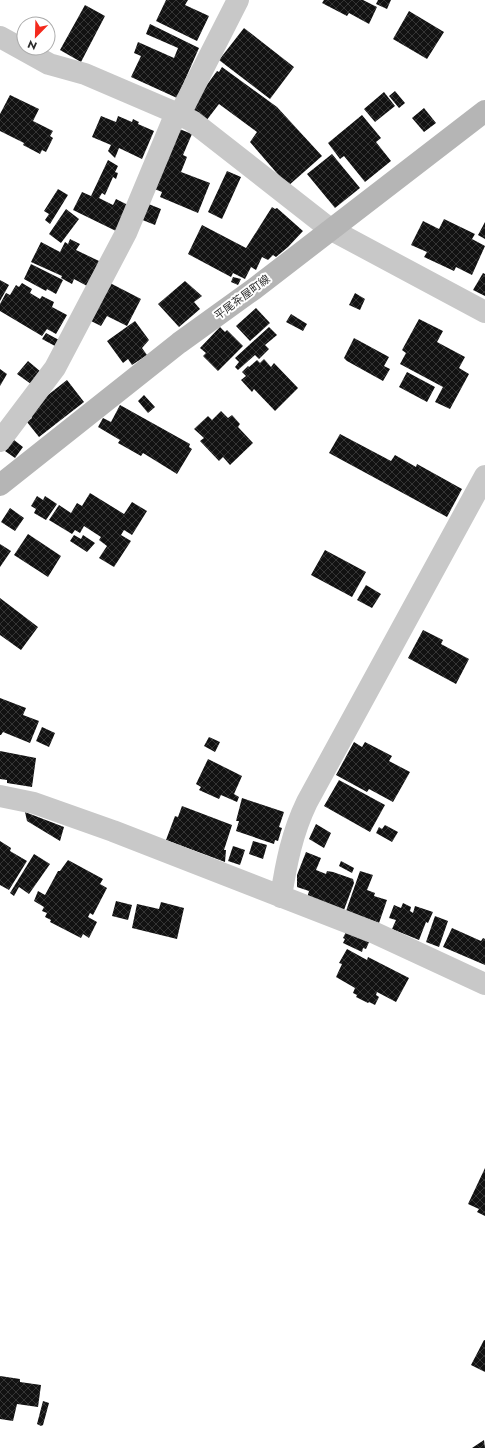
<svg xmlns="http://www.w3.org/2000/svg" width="485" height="1448" font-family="Jost,'Noto Sans JP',sans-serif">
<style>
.building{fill:url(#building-cross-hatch)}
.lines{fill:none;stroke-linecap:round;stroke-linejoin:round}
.street{stroke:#c8c8c8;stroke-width:22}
.secondary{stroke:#b5b5b5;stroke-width:22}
.labels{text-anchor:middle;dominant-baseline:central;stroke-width:4;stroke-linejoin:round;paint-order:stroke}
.street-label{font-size:11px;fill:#2b2b2b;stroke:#fff}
</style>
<defs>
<pattern id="building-cross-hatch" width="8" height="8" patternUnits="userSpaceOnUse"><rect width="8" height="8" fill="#121212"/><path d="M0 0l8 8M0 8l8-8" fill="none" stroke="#353535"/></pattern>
</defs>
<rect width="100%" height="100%" fill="#fff"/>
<path class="building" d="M166,0H188L185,5L209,16L197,41L156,21Z
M324,0H363L377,7L369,24L349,13L347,16L322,3Z
M378,0H391L387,9L376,4Z
M85,5L105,16L81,62L60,50Z
M409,11L444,32L427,59L393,39Z
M150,24L199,48L177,98L131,77L141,56L134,53L138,42L174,58L178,48L146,34Z
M244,28L294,67L270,99L219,60Z
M222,67L277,107L322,156L288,186L250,142L257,132L219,104L206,121L190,108L217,71L219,72Z
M395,91L405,103L399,108L389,96Z
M384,92L395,106L375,122L364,109Z
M10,95L39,109L33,121L53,131L50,136L53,138L46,152L42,150L40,154L23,145L24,143L0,131V114Z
M424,108L436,123L424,132L412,118Z
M362,115L381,138L376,142L391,161L365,182L344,156L340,159L328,143Z
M101,116L116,122L118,116L132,122L133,119L139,122L138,124L154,131L142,159L119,148L115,158L108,151L111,145L92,137Z
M177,128L192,134L183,155L187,157L181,172L210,183L198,213L160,197L162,192L152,188Z
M332,154L360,188L335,208L307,174Z
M108,160L118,166L115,172L118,173L116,179L113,177L105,195L102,193L99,198L113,205L116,199L128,205L116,231L73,210L82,192L91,196Z
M227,171L241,177L222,219L208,212Z
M58,189L68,195L50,224L45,220L49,214L44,211Z
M146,203L161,209L155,225L140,219Z
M272,207L275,209L277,208L303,231L288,247L276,257L273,255L268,260L262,257L256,270L251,267L245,279L233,273L231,277L188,254L202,225L246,248Z
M66,209L79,219L61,243L49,234Z
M444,219L475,234L472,239L485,246L472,275L456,267L454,271L424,257L427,252L411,245L423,221L439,229Z
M485,222V239L478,235Z
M70,239L80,244L76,250L99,261L87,286L74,279L72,284L61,278L62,276L31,262L41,242L60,252L65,242L68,244Z
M31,264L63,280L56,294L47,289L46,291L24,279Z
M483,273L485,274V296L473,290Z
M233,277L241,279L238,285L231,282Z
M0,280L9,285L0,301Z
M185,281L202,296L194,302L200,309L179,327L158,304Z
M22,283L32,289L30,293L40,299L42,296L54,302L52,307L67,315L56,334L47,329L42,336L0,311V304L6,293L10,295L16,285L19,287Z
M110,283L141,299L127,326L107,316L101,326L91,321Z
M355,293L365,299L360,310L349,305Z
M256,308L270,323L250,341L236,326Z
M291,314L307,324L303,331L286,322Z
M419,319L443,331L437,342L465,357L459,368L469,374L450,409L435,402L443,387L400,364L406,353L402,350Z
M135,321L149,340L142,348L147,355L132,365L128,359L123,363L107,341Z
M220,327L225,332L227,330L243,346L218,371L203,356L206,353L200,348Z
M269,327L277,335L265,345L269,349L259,359L255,355L238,370L235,367L239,362L235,358Z
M46,333L59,340L55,346L42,339Z
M354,338L389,357L384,366L390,369L383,381L347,361L344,358Z
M264,359L271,367L274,363L298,388L275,411L254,389L252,392L241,380L246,376L242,372L248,366L249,367L257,360L260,363Z
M28,361L41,372L31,384L17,374Z
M0,369L7,374L0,386Z
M407,372L435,387L427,402L399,387Z
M67,380L84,402L39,437L27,422L32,418L30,414L39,402Z
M144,395L155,407L148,413L138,401Z
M120,405L190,444L189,447L192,449L177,474L143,453L141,456L118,443L120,440L98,427L103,418L111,422Z
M221,411L228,418L232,415L240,424L238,427L253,443L230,465L223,457L219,461L200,441L204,438L194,429L208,416L212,420Z
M340,434L391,461L395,455L416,467L417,464L462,489L447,517L329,453Z
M14,440L23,447L15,458L5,451Z
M90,493L124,514L132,502L147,511L132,535L124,530L121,535L131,541L114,567L99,558L107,546L99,540L101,537L84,526L80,533L75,530L72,534L49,520L59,505L71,513L77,503L82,506Z
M37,496L43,500L45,496L57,504L46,520L34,513L36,509L31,506Z
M10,508L24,518L15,531L1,522Z
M28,534L61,556L48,577L14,555Z
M74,535L81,539L83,535L95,543L87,552L70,541Z
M0,544L11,551L0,567Z
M325,550L366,572L352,597L311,575Z
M366,585L381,594L372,608L357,600Z
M0,598L38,627L21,650L0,635Z
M423,630L443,640L441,644L469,659L456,684L408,658Z
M0,698L26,708L23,715L39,721L30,743L3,732L1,735H0Z
M42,727L55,733L49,747L36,741Z
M209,737L220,742L215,752L204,746Z
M354,742L362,747L365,742L392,756L389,761L410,772L393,802L369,789L367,792L336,775Z
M0,751L36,758L32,787L7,783V780L0,779Z
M208,759L242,776L234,794L239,797L237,802L221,795L219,799L199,790L201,787L196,784Z
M339,780L385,805L370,832L324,806Z
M242,798L284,812L279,827L282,828L278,841L275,840L274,844L236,831L239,821H236Z
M182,806L232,825L224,850H226L225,862L166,840L175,816L178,817Z
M25,812L64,827L60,841L27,821Z
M316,824L331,833L324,848L309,839Z
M385,825L398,832L392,842L376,833L379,827L382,829Z
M0,841L11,848L10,851L27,861L9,890L0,885Z
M253,841L267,845L263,859L249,854Z
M233,846L245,850L240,865L228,861Z
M306,852L321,858L316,870L326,874L327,871L333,872L353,879L354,883L344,910L307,898L309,891L297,887V875Z
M34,854L50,864L29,894L19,887L14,896L10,893Z
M68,860L103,879L100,884L107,888L93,915L90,913L88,917L97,922L89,938L83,934L81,938L50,922L51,920L45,917L47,913L42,911L44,907L34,901L38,891L45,895L58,871H60Z
M341,861L354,868L352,873L339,866Z
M360,871L373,875L367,890L375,893L374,896L387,900L379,923L346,911Z
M116,901L132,905L128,920L112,916Z
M161,902L184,908L177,939L132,928L137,904L159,909Z
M403,903L411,907L410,911L413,913L415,906L433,912L428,923L426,922L419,940L392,929L396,920L389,918L394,905L401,908Z
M435,916L448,921L439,947L426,942Z
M452,928L481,941L483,938L485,939V965L443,947Z
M347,930L370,940L366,949L363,948L362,952L343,943L345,939L343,938Z
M347,949L367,960L368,957L409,978L396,1002L377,992L376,995L379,997L375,1005L369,1002L368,1003L356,997L357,995L353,993L355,988L336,977L342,964L339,963Z
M485,1168V1216L477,1212L479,1209L468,1204Z
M484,1340H485V1372L471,1365Z
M0,1376L20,1379V1382L41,1385L38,1407L17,1404L13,1421L0,1419Z
M43,1401L49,1403L43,1425L41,1426L37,1424Z
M484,1440L485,1448H472Z"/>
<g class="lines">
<path class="street" d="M0,37L49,64L85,74L176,113L192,121L330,229L485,312
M180,114L238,0
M0,441L55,368L126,233L176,113
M0,796L34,803L113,831L375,933L485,984
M281,897C286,864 292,833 307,802L485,476"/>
<path class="secondary" d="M0,485L179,343L254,289L485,111"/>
</g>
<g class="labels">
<g class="street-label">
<text transform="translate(242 297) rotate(-37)">平尾茶屋町線</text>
</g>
</g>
<g transform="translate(36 36) rotate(203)"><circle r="19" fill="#ffffff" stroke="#aaaaaa"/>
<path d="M0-3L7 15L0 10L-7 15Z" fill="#f4291c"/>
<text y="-6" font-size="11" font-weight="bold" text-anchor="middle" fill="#2b2b2b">N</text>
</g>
</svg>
